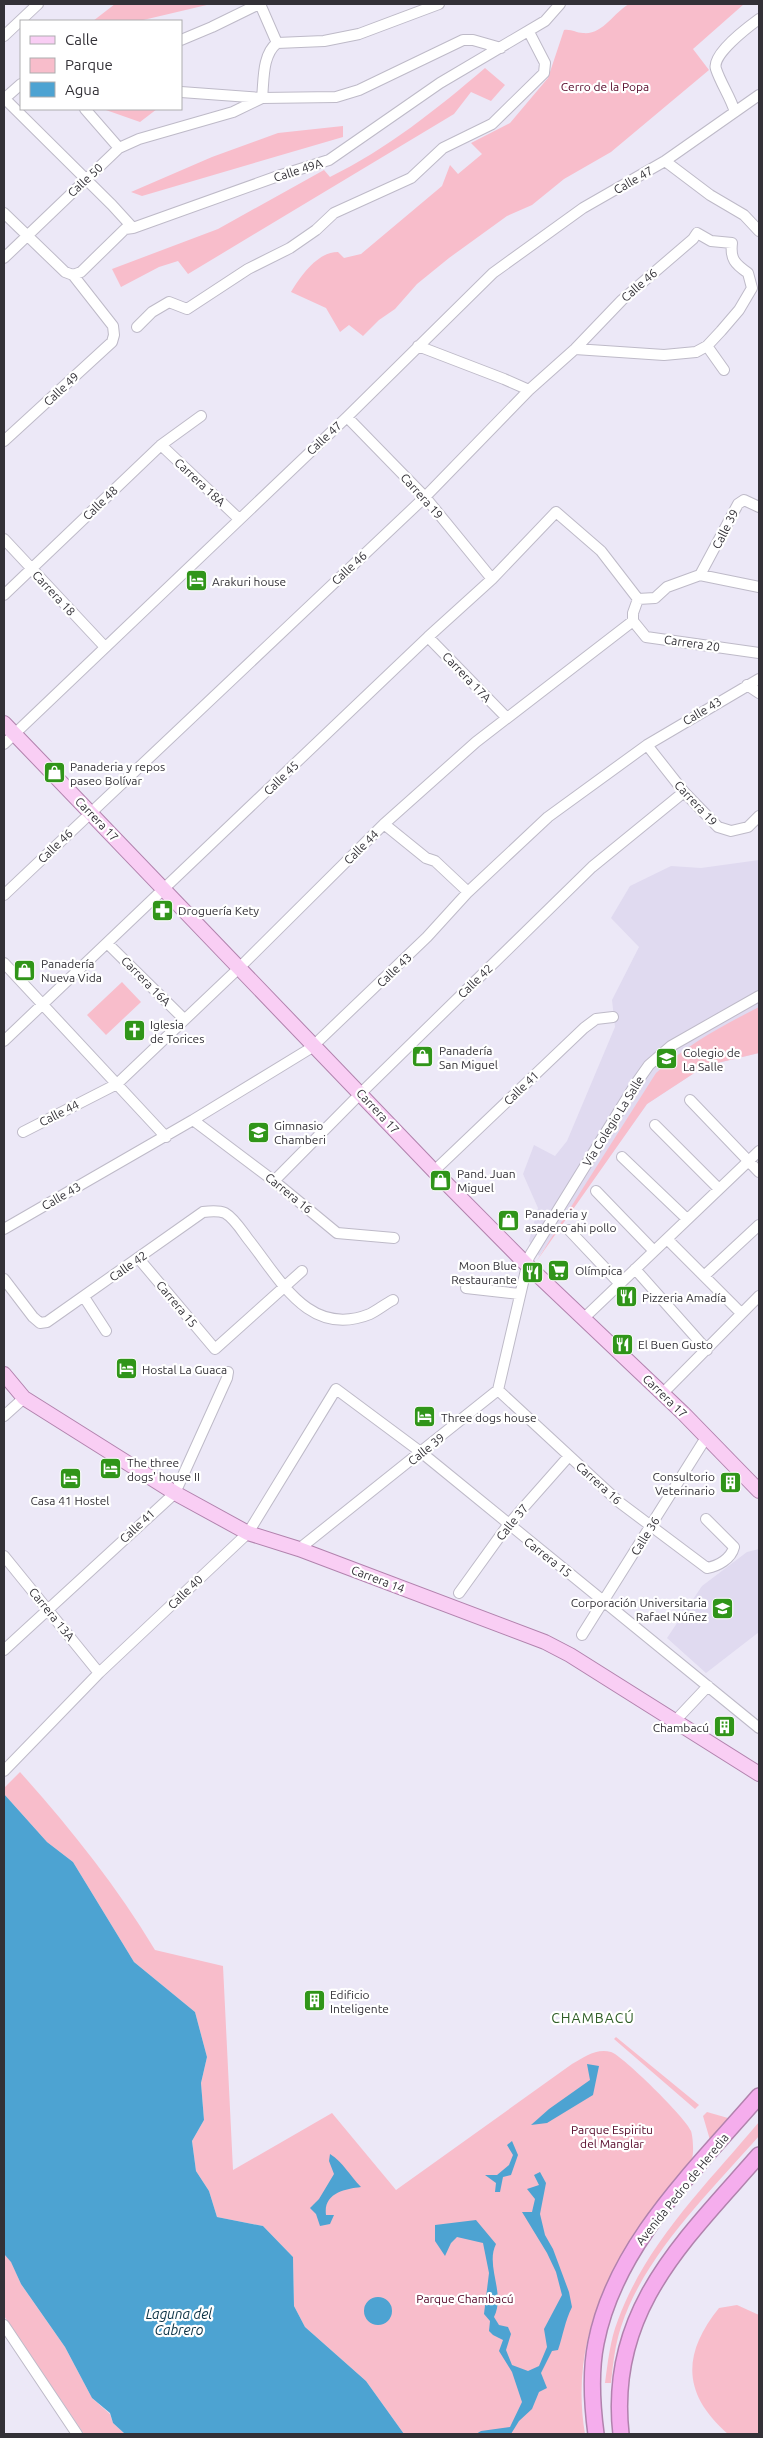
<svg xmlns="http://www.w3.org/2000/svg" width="763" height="2438" font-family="Ubuntu,sans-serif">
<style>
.built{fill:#e0daf0}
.green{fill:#f8bdcb}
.water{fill:#4da3d2}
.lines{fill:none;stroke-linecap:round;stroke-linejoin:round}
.minor-casing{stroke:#bebac8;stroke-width:12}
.major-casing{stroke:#b182ad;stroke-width:16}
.highway-casing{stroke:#b182ad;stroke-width:18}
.minor{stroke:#fff;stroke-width:10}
.major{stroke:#f9cef4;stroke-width:14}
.highway{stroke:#f5aded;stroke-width:15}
.labels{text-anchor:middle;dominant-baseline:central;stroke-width:4.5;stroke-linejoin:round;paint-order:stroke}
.park-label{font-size:12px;fill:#540627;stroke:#fff}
.street-label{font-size:12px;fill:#333137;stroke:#fff}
.poi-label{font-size:12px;fill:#333137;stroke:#fff;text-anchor:start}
.neighbourhood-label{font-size:14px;letter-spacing:1px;fill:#2f5e26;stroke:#fff}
.water-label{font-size:14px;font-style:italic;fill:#0a3144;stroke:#fff}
</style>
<rect width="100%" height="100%" fill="#ece8f7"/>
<path class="built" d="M759,860V1053L705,1066L647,1104L539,1256L529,1241L538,1208L523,1174L534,1145L555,1156L567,1141L615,1027L612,1000L639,947L611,918L630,886L671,866L701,868Z
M759,1549V1632L706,1673L667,1638L702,1586L747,1552Z"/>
<path class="green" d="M115,4H211L139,21H93Z
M629,4H744L693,49L709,70L611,152L564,179L532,205L507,216L449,258L417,284L395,309L379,320L363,336L349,325L340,332L326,308L291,292C301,276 317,252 338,252L344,258L361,254L442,186L450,165L458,174L482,154L471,143L510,123L548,78L564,30C572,29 576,33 583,33C603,35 613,13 629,4Z
M485,68L505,85L491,101L471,92L454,114L188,274L178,261L159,267L121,287L112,269L218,229L324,170L330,177C387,149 437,109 485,68Z
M103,109H157L140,122Z
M343,126V137L142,196L131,192L212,157L278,133Z
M122,982L141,1002L106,1035L87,1015Z
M759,1007V1053L705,1066L647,1104L536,1262L656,1073C688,1044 722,1026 759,1007Z
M20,1772C70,1828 116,1885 155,1950L223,1966L233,2170L332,2113L396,2190L572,2064C585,2057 596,2048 611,2052C622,2055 687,2119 691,2131C693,2137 694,2153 692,2158C688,2169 659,2199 650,2211C601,2278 571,2351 585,2434H404L366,2381L305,2327L294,2306L293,2257L263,2226L217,2217L209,2191L196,2171L192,2141L204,2120L201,2083L207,2057L195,2012L134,1962L73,1862L47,1842L4,1794V1788Z
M616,2037L699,2105L695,2109L614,2039Z
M707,2112L728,2118L710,2140L703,2116Z
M759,2122V2136C711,2191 644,2255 621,2327C615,2345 613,2364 611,2383H605C608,2362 610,2340 618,2320C646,2243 708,2183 759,2122Z
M4,2254L11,2261L21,2284L65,2347L92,2398L110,2414L113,2423L125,2434H84L4,2316Z
M737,2305L759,2315V2434H728C682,2394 682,2354 719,2308Z"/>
<path class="water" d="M4,1794L47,1842L73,1862L134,1962L195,2012L207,2057L201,2083L204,2120L192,2141L196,2171L209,2191L217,2217L263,2226L293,2257L294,2306L305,2327L366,2381L404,2434H125L113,2423L110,2413L92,2398L65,2347L21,2284L11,2262L4,2254Z
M587,2064L599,2066L593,2095L547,2123L531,2125L549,2109L590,2080Z
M512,2141L518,2155L511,2175L503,2177L500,2192H495L496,2183L485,2175H497L509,2165L513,2155L507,2145Z
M330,2154C343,2162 350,2176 361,2187C345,2189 323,2193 326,2215H334L330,2224L320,2226L316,2214L310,2208L319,2199L334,2174L329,2161Z
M540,2172L546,2183L540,2214L545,2235L553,2249L569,2292L572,2307C565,2321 563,2335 558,2350L552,2351L541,2373L547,2388L539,2392L532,2409L519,2421L511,2434H476L481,2431L510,2427L522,2402L512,2372L499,2351L503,2340L493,2335L489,2331L490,2321L484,2314L489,2273L483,2243L457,2237L451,2243L445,2256L435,2241V2225L476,2220L496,2244C485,2266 506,2293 494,2317L499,2325L508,2327L511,2334L506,2350L512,2365L528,2371L539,2366L547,2347L544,2329L562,2295L556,2272L547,2253L522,2212H532L535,2199L527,2189L539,2185L534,2175Z
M364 2311a14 14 0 1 1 28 0a14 14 0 1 1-28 0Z"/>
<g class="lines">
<defs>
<path id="minor" d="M4,36L38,4
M181,40L212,27L259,4
M277,43L324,41L359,34L439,4
M181,92L262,98C264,80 262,55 277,43L260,4
M4,98L112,205L133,228
M4,99L21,84
M85,109L119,148
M735,112C730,96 721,84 716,69C711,55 748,27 759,19
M665,161L710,195L744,215L759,231
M4,213L65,272L73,275
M4,258L119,148L139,139L233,112L262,98L336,97L359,90L463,40H473L501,48
M73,275L81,272L125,229L133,228L281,175L329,160L440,83L545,21L560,4
M137,327L152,312L169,302L187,309L248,269L290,248L316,230L334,213L411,178L443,148L492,124L544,73L545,63L529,32
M418,346L504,379L529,390
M707,346L724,370
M347,417L425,497L492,579
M4,441L112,342L114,335L113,326L73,275
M161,445L238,518
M4,539L105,647
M700,575L738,504L744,500L759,507
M4,595L161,445L201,416
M633,621V613L638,599L655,598L667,587L700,575L759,587
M633,621L646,637L759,653
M428,637L506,717
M747,685L759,693
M4,744L347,417L493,273L583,208L665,161L759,95
M647,745L684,792L718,827L731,831L748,827L759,816
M384,824L426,858L435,861L468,892
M4,895L425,497L529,390L575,349L622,300L693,239L697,233L711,241L732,243C730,259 735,264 748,273L752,288L739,310L721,331L707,346L696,352L664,355L575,349
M107,943L184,1019
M4,963L166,1137
M4,1041L428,637L492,579L556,512L601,551L638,599
M690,1100L759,1172
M193,1120L274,1181L337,1233L394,1238
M655,1125L719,1189
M23,1132L117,1084L240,967L384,824L476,742L633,621
M622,1157L687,1219
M434,1171L584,1028L596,1019L613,1017
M274,1181L361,1093L592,867L684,792
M596,1191L654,1251
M4,1229L193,1120L311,1048L427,937L468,892L548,817L647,745L759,679
M569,1230L620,1284
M667,1239L741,1313
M139,1259L215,1349L302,1271
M635,1269L707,1350
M704,1276L759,1225
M4,1279L33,1317L40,1323L47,1322L203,1212C210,1211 218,1210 225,1213C234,1218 242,1231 248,1239C279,1277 308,1339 370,1314C378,1310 385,1304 393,1300
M466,1288L520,1294
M84,1297L106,1331
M583,1319L759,1151
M498,1390L619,1502L707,1568C718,1566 731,1559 734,1547L706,1519
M663,1393L759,1296
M4,1416L24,1398
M299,1549L498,1390L529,1257L637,1082L649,1065L671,1046L759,996
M4,1556L99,1673
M459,1593L508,1525L569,1456
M582,1635L707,1436
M4,1650L175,1493L227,1378L228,1372
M675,1721L708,1686
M4,1771L99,1673L248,1533L336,1389L422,1453L759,1728
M4,2325L77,2434"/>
<path id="major" d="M4,723L434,1171L527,1265L683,1413L759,1491
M4,1374L24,1398L175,1493L248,1533L299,1549L545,1642L570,1655L759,1774"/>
<path id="highway" d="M596,2434C592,2404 590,2373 596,2343C615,2245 695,2170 759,2096
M621,2434C607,2310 685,2240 759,2155"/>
</defs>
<use href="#minor" class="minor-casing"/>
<use href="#major" class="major-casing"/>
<use href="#highway" class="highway-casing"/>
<use href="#minor" class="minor"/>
<use href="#major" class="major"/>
<use href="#highway" class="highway"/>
</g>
<defs>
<symbol id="hotel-square" viewBox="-11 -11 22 22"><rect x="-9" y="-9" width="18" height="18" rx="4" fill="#309519" stroke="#fff"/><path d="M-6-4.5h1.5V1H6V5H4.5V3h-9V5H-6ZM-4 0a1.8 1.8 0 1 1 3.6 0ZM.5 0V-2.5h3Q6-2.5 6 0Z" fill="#fff"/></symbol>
<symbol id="shop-square" viewBox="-11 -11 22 22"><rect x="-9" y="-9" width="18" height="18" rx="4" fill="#309519" stroke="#fff"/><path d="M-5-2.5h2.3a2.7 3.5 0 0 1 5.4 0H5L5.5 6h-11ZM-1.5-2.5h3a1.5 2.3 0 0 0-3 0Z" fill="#fff"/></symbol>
<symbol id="pharmacy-square" viewBox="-11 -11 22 22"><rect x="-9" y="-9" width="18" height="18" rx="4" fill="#309519" stroke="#fff"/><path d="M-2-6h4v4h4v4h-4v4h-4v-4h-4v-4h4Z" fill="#fff"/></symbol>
<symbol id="church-square" viewBox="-11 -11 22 22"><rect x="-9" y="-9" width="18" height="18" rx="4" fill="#309519" stroke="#fff"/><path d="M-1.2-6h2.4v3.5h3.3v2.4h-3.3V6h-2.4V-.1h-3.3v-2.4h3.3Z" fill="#fff"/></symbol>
<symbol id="school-square" viewBox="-11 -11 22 22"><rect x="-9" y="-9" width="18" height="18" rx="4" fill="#309519" stroke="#fff"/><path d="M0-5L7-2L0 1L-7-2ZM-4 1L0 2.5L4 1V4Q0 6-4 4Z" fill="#fff"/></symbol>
<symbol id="supermarket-square" viewBox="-11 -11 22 22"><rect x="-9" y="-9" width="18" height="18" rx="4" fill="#309519" stroke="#fff"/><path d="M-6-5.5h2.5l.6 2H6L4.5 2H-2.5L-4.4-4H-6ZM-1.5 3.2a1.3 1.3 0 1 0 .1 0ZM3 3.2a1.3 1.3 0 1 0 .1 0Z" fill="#fff"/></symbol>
<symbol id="restaurant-square" viewBox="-11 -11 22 22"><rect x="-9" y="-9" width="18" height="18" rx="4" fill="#309519" stroke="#fff"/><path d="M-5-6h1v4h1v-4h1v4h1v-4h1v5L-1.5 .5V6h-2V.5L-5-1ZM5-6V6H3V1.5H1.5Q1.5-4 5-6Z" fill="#fff"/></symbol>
<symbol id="building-square" viewBox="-11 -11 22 22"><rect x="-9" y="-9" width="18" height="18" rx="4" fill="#309519" stroke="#fff"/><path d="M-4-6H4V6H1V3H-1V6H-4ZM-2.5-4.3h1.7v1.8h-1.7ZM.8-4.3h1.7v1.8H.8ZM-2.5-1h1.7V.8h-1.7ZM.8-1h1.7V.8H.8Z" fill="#fff"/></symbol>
<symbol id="university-square" viewBox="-11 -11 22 22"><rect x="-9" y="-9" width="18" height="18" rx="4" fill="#309519" stroke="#fff"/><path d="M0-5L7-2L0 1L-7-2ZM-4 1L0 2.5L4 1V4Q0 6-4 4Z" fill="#fff"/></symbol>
</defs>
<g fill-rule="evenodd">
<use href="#hotel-square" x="184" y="568" width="25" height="25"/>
<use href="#shop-square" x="42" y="760" width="25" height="25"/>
<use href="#pharmacy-square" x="150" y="898" width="25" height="25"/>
<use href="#shop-square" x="12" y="958" width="25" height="25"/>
<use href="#church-square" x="122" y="1018" width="25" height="25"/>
<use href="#shop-square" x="410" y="1044" width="25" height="25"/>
<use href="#school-square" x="654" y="1046" width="25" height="25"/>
<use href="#school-square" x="246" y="1120" width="25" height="25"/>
<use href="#shop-square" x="428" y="1168" width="25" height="25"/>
<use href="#shop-square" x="496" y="1208" width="25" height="25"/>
<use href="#supermarket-square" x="546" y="1258" width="25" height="25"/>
<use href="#restaurant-square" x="520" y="1260" width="25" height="25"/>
<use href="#restaurant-square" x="614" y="1284" width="25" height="25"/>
<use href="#restaurant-square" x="610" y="1332" width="25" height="25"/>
<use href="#hotel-square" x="114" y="1356" width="25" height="25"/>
<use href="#hotel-square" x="412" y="1404" width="25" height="25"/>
<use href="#hotel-square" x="98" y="1456" width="25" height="25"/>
<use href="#hotel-square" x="58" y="1466" width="25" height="25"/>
<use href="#building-square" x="718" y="1470" width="25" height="25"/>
<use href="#university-square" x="710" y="1596" width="25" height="25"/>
<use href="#building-square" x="712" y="1714" width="25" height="25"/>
<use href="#building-square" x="302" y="1988" width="25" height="25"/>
</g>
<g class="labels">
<g class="park-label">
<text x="605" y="86">Cerro de la Popa</text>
<text x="612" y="2129">Parque Espiritu<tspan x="612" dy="14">del Manglar</tspan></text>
<text x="465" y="2298">Parque Chambacú</text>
</g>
<g class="street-label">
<text transform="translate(298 170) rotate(-18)">Calle 49A</text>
<text transform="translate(85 180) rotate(-43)">Calle 50</text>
<text transform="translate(633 180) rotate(-30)">Calle 47</text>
<text transform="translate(639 285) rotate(-41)">Calle 46</text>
<text transform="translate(61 389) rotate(-43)">Calle 49</text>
<text transform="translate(324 438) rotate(-43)">Calle 47</text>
<text transform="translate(200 482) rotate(43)">Carrera 18A</text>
<text transform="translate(422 496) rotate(48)">Carrera 19</text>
<text transform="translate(100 503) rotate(-44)">Calle 48</text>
<text transform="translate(725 529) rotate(-63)">Calle 39</text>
<text transform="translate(349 568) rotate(-43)">Calle 46</text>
<text transform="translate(54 593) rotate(47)">Carrera 18</text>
<text transform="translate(692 643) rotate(8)">Carrera 20</text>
<text transform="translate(467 677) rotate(46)">Carrera 17A</text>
<text transform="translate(702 711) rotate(-31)">Calle 43</text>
<text transform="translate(281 778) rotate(-44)">Calle 45</text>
<text transform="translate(696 803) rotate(47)">Carrera 19</text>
<text transform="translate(97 819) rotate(46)">Carrera 17</text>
<text transform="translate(55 846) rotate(-44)">Calle 46</text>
<text transform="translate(361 847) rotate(-45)">Calle 44</text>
<text transform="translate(394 970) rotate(-44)">Calle 43</text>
<text transform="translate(146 981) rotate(45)">Carrera 16A</text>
<text transform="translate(475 981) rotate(-44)">Calle 42</text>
<text transform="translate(521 1088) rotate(-44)">Calle 41</text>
<text transform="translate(378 1111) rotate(47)">Carrera 17</text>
<text transform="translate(59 1113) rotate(-27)">Calle 44</text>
<text transform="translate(613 1121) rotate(-58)">Vía Colegio La Salle</text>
<text transform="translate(289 1193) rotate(39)">Carrera 16</text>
<text transform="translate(61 1196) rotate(-30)">Calle 43</text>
<text transform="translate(128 1266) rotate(-35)">Calle 42</text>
<text transform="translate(177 1304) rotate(50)">Carrera 15</text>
<text transform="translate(665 1396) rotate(44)">Carrera 17</text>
<text transform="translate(426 1449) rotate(-39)">Calle 39</text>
<text transform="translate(599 1483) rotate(42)">Carrera 16</text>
<text transform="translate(512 1522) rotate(-51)">Calle 37</text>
<text transform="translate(137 1526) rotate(-43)">Calle 41</text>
<text transform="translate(645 1536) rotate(-58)">Calle 36</text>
<text transform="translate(548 1557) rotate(38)">Carrera 15</text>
<text transform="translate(378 1579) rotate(21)">Carrera 14</text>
<text transform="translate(185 1592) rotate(-44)">Calle 40</text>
<text transform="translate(52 1614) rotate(51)">Carrera 13A</text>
<text transform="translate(682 2189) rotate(-51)">Avenida Pedro de Heredia</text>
</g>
<g class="poi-label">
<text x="212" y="581">Arakuri house</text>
<text x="70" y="766">Panaderia y repos<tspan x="70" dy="14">paseo Bolívar</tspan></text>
<text x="178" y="910">Droguería Kety</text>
<text x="41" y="963">Panadería<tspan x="41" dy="14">Nueva Vida</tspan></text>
<text x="150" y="1024">Iglesia<tspan x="150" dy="14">de Torices</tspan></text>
<text x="439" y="1050">Panadería<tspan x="439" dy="14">San Miguel</tspan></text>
<text x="683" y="1052">Colegio de<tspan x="683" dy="14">La Salle</tspan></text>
<text x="274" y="1125">Gimnasio<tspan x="274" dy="14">Chamberi</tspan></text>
<text x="457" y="1173">Pand. Juan<tspan x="457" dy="14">Miguel</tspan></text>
<text x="525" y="1213">Panaderia y<tspan x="525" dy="14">asadero ahi pollo</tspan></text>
<text x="517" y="1265" text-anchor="end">Moon Blue<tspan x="517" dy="14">Restaurante</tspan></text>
<text x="575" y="1270">Olímpica</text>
<text x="642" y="1297">Pizzeria Amadía</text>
<text x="638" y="1344">El Buen Gusto</text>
<text x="142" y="1369">Hostal La Guaca</text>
<text x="441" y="1417">Three dogs house</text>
<text x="127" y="1462">The three<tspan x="127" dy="14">dogs' house II</tspan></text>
<text x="715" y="1476" text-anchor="end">Consultorio<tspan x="715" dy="14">Veterinario</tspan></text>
<text x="70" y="1500" text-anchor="middle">Casa 41 Hostel</text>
<text x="707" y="1602" text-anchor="end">Corporación Universitaria<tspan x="707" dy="14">Rafael Núñez</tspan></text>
<text x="709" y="1727" text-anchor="end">Chambacú</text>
<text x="330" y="1994">Edificio<tspan x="330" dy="14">Inteligente</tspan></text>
</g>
<g class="neighbourhood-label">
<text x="593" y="2018">CHAMBACÚ</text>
</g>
<g class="water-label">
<text x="179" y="2314">Laguna del<tspan x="179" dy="16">Cabrero</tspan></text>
</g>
</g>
<rect width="763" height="2438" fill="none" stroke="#333137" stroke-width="10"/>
<rect x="20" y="20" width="162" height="90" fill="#ffffff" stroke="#adadaf"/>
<rect x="30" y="36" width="25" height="8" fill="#f9cef4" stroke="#adadaf"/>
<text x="65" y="45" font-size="15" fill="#333137">Calle</text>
<rect x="30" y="58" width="25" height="15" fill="#f8bdcb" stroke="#adadaf"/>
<text x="65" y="70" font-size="15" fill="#333137">Parque</text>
<rect x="30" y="82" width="25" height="15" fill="#4da3d2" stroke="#adadaf"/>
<text x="65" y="95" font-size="15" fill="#333137">Agua</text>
</svg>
